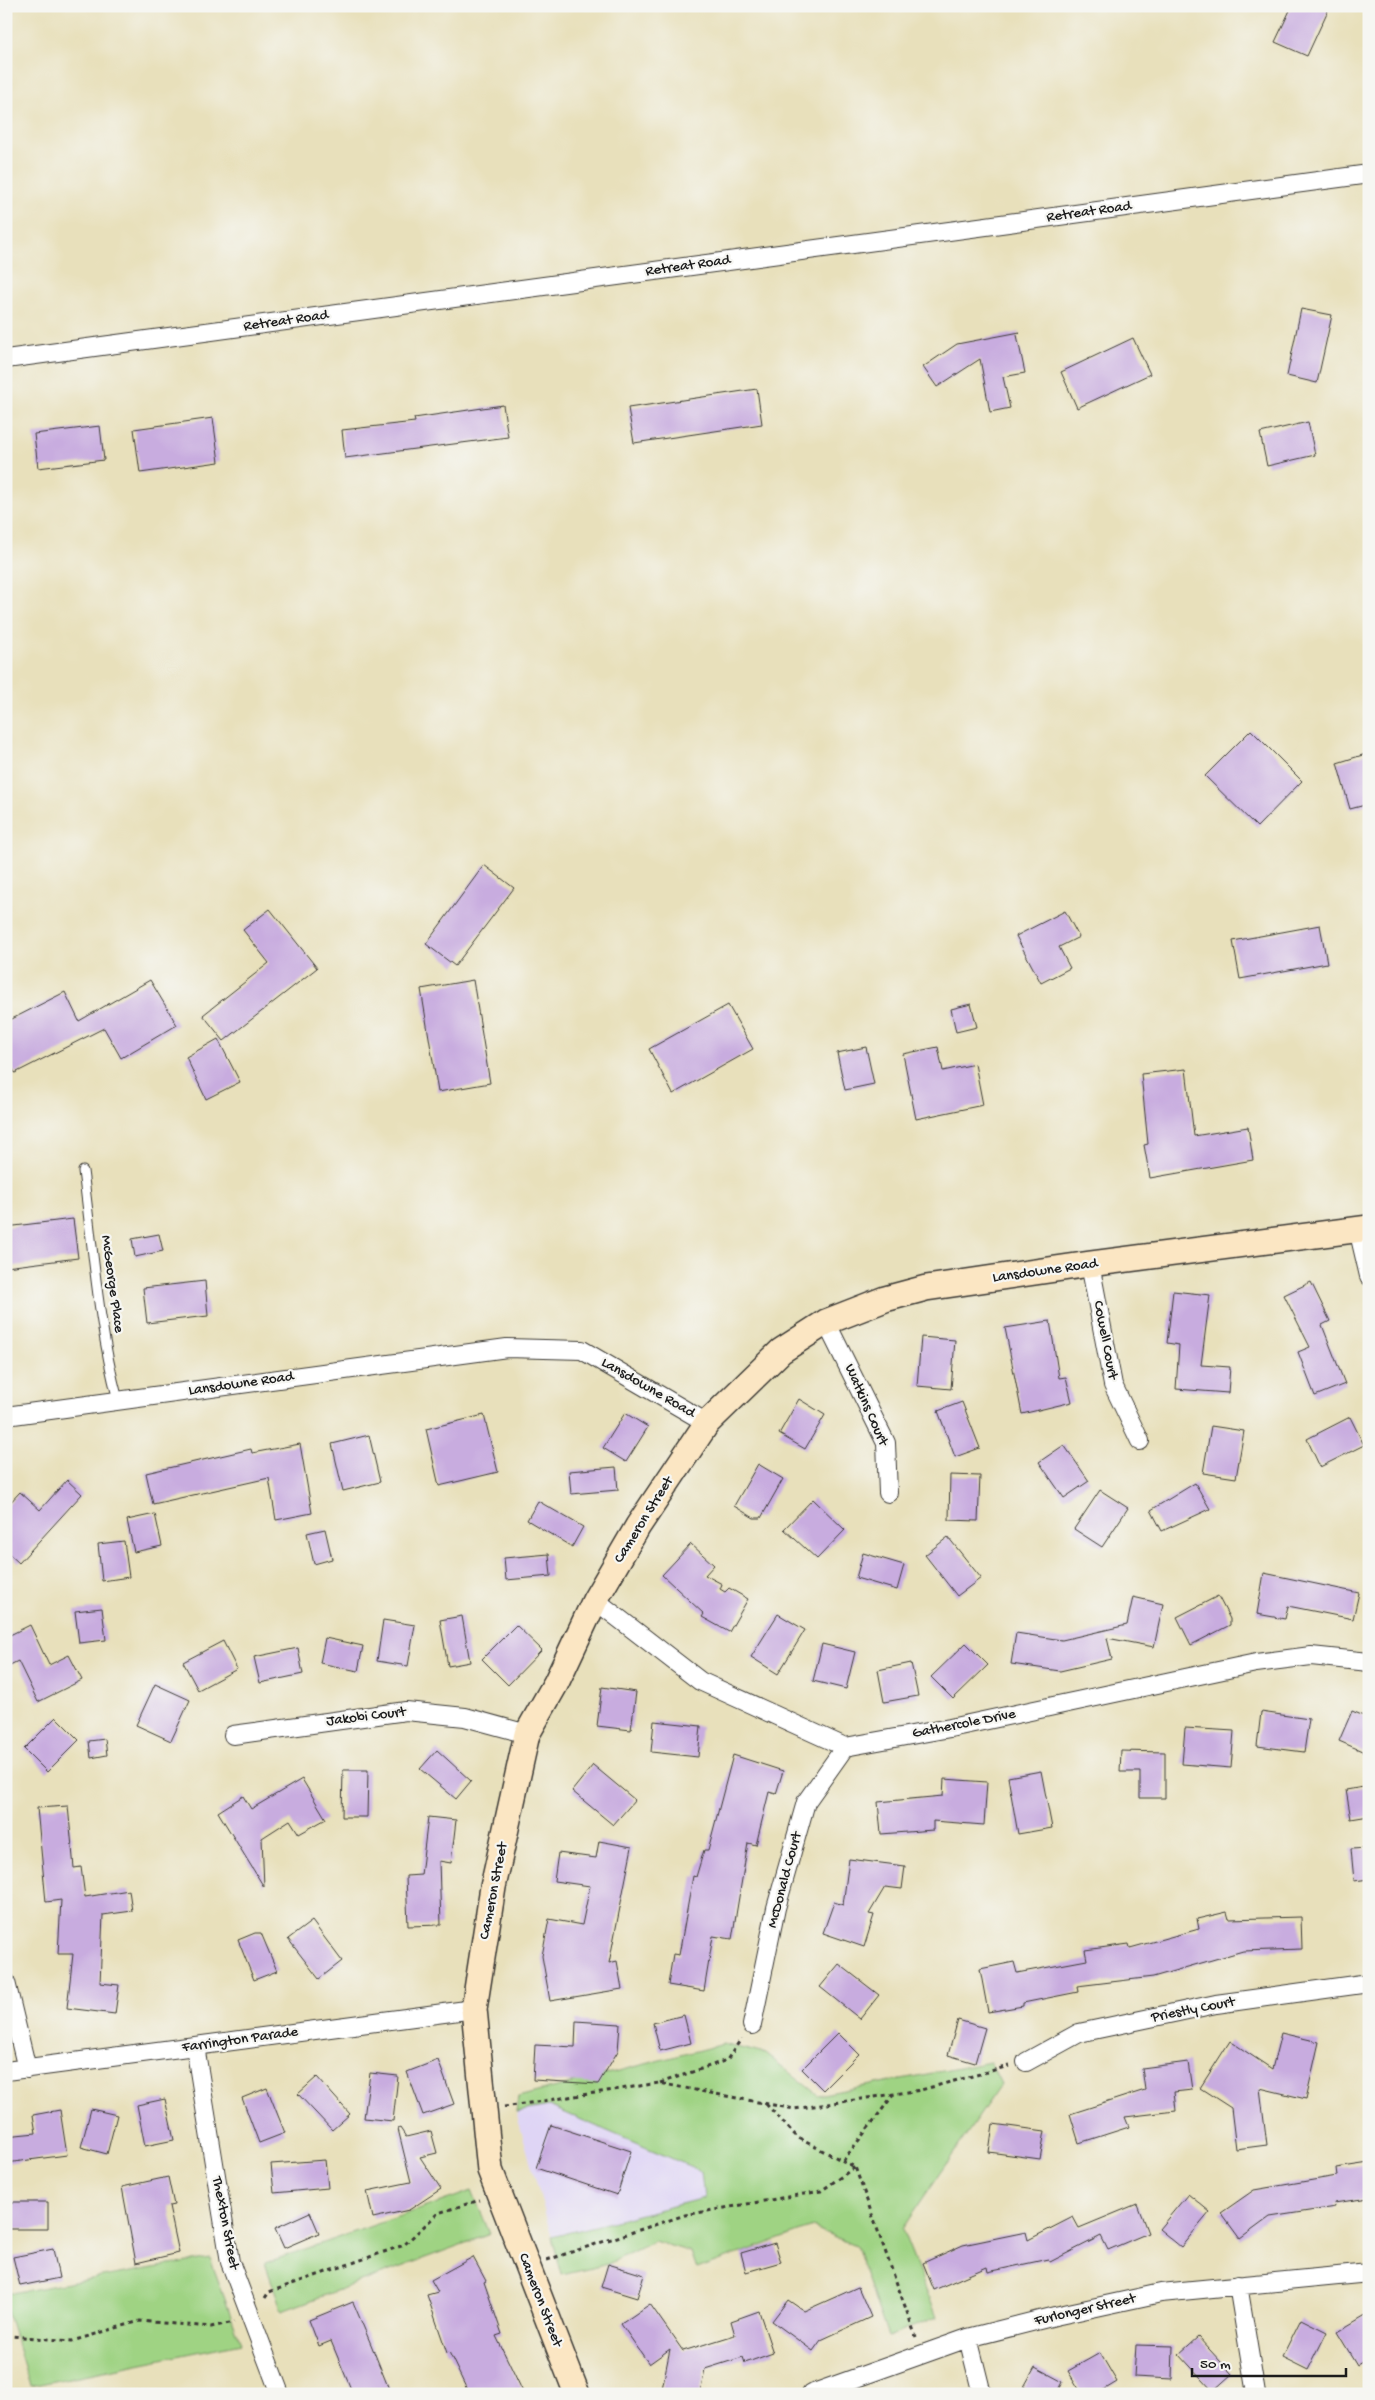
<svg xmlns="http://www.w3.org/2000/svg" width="1375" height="2400" font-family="'Gochi Hand',sans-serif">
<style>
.built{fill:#dfd5f5}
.green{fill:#9fd383;stroke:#5e7850}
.building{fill:#c8acdf}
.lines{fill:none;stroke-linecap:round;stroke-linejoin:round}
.lane-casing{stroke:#3b3934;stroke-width:11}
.street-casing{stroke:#3b3934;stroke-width:20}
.secondary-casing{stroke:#3b3934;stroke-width:28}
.path{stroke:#3b3934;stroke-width:3;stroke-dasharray:4 4;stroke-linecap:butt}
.lane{stroke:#fff;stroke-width:9}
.street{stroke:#fff;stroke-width:18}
.secondary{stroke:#fbe6c3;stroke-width:25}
.labels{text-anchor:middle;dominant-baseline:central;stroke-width:4.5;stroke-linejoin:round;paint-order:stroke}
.street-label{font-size:15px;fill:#1c1c1c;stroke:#f6f6f2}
</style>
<rect width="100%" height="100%" fill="#f6f6f2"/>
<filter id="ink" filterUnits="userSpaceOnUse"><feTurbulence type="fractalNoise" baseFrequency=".02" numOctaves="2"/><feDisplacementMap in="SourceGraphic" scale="10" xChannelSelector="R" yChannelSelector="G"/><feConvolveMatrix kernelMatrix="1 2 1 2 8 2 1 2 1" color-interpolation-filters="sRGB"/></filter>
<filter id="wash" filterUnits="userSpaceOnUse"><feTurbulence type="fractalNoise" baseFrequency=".0096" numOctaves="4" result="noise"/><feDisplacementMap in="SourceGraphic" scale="20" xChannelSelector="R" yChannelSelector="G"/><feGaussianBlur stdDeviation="1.12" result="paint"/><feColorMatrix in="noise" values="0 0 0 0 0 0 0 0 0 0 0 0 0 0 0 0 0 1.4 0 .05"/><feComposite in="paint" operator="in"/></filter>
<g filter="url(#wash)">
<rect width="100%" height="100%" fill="#e8e0bb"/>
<path class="built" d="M549,2106L701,2171L704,2198L552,2237L516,2112Z"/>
<path class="green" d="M723,2044L766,2054L818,2095L990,2062L1001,2084L902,2229L937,2317L888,2337L856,2246L812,2227L697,2269L691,2252L654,2241L608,2264L562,2275L552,2237L704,2198L701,2171L549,2106L516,2112L518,2097Z
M472,2191L490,2234L282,2311L265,2263Z
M210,2258L241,2343L30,2386L6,2308V2294Z"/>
<g id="blocks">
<path class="building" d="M1292,6H1330L1307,56L1275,42Z
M1301,309L1332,315L1317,383L1287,376Z
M1020,332L1017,335L1025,373L1003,377L1010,408L990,412L980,359L937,387L923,367L957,344Z
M1133,338L1150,374L1077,408L1061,372Z
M757,389L762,424L634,443L628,408Z
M503,405L508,437L345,458L342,430L415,422L414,418Z
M213,418L219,462L140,473L134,429Z
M1308,422L1315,455L1267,466L1260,433Z
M100,426L104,460L38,468L34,434Z
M1251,730L1302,781L1257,827L1205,776Z
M1369,753V804L1350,809L1337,763Z
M484,865L514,888L455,966L426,944Z
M270,909L317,968L224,1041L203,1015L269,963L243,930Z
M1065,911L1079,937L1059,947L1070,968L1041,983L1016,936Z
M1320,925L1327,963L1240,979L1233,941Z
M150,980L177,1025L121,1058L104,1028L15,1073L6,1056V1022L65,992L79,1021Z
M473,980L490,1083L438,1092L421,989Z
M971,1004L977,1027L956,1032L951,1009Z
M728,1005L753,1049L673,1094L649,1049Z
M218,1039L240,1082L206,1099L186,1057Z
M866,1047L874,1084L845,1090L837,1053Z
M938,1047L943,1071L975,1064L983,1105L916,1119L903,1054Z
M1186,1069L1194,1136L1248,1127L1253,1160L1150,1178L1144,1145L1148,1144L1141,1074Z
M73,1219L78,1258L6,1267V1227Z
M159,1234L163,1251L135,1257L132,1239Z
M205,1281L208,1316L147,1323L143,1288Z
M1311,1282L1330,1321L1322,1325L1345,1384L1315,1396L1298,1352L1310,1347L1284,1295Z
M1173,1291L1210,1295L1201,1365L1230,1367L1228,1393L1176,1389L1179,1345L1167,1343Z
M1050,1321L1059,1378L1066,1377L1072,1402L1022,1414L1005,1328Z
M921,1337L955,1340L951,1389L917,1386Z
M799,1399L825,1415L805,1449L779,1434Z
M962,1402L980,1448L955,1457L938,1411Z
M625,1413L648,1427L626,1462L603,1448Z
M484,1415L498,1472L439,1486L426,1429Z
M1350,1417L1364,1445L1320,1467L1307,1439Z
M1211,1426L1244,1431L1236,1478L1203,1473Z
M369,1435L380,1482L343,1491L332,1444Z
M300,1444L312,1513L276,1520L269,1478L153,1504L146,1473L251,1449L252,1453Z
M1064,1445L1089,1481L1064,1498L1039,1462Z
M758,1464L783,1479L761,1518H754L734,1506Z
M616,1467L618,1490L571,1494L569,1471Z
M950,1475L980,1476L978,1521L949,1520Z
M67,1480L82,1494L19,1563L6,1551V1507L20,1492L40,1510Z
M1195,1483L1210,1509L1162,1531L1151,1510Z
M1100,1490L1128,1508L1102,1547L1074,1529Z
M813,1499L845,1530L817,1559L784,1529Z
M538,1501L583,1527L572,1547L527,1520Z
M155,1514L162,1546L134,1552L127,1520Z
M325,1529L332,1559L314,1564L307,1533Z
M948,1537L981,1578L957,1596L925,1555Z
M124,1541L129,1577L102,1581L98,1544Z
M691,1544L714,1565L705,1575L722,1584L720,1589L725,1592L729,1588L748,1599L729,1632L702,1617L704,1614L662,1575Z
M863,1553L904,1565L897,1590L856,1578Z
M549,1554L551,1576L506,1580L504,1558Z
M1264,1573L1359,1593L1353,1619L1288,1606L1285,1619L1257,1614Z
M1218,1596L1230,1619V1625L1191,1645L1177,1617Z
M1133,1597L1163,1604L1154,1647L1107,1638L1112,1659L1060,1671L1011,1664L1016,1633L1062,1640L1127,1625Z
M102,1608L106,1640L79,1643L75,1611Z
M778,1614L805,1630L778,1674L751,1657Z
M462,1616L470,1662L448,1666L440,1620Z
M383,1620L415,1625L408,1666L377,1661Z
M30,1625L49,1665L69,1655L82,1680L38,1702L18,1661L6,1667V1637Z
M516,1625L542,1650L508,1685L482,1659Z
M325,1638L363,1646L358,1671L320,1663Z
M223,1641L237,1669L198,1690L183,1662Z
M966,1643L988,1665L953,1699L931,1677Z
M822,1644L855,1652L846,1689L813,1681Z
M298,1648L303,1674L260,1683L254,1657Z
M911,1663L918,1696L884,1702L878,1670Z
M155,1684L190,1700L171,1741L136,1725Z
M602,1687L636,1692L631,1730L597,1726Z
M1352,1711L1369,1718V1754L1339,1741Z
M1261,1712L1309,1719L1304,1752L1257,1746Z
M56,1717L79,1740L47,1772L24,1749Z
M654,1721L701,1726L698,1757L651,1752Z
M1185,1728L1234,1731L1231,1768L1182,1764Z
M105,1739L107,1755L91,1758L89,1741Z
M437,1750L471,1781L456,1799L420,1769Z
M1121,1751L1165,1752V1798H1140V1772H1120Z
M733,1755L783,1771L776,1794L769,1792L756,1845L748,1843L732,1939L713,1936L704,1991L668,1985L673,1954L679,1955L693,1876L696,1877L704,1850H708Z
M593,1765L635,1800L613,1825L572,1791Z
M343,1770H368L367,1817H342Z
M1041,1771L1052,1828L1018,1834L1008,1777Z
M302,1779L326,1819L299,1834L290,1820L262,1838L264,1887L218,1812L243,1796L251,1809Z
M944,1779L987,1782L984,1825L933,1821V1830L881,1834L878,1802L943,1796Z
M1369,1786V1816L1351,1819L1346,1790Z
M68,1806L74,1868L81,1867L85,1897L129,1890L132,1911L103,1915L100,1983L119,1985L115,2014L67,2008L73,1954H58L61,1900L46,1902L37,1808Z
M428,1817L456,1820L451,1863L439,1861L441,1925L408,1926L406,1876L421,1875Z
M599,1841L632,1847L609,1963L617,1961L622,1989L550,2001L542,1956L549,1919L582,1925L590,1886L554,1881L558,1853L596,1858Z
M1369,1848V1879L1354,1881L1351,1849Z
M849,1859L905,1866L902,1889L885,1887L869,1914L874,1915L864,1947L823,1933L834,1902L843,1905Z
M1227,1912L1229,1919L1301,1917L1302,1949L1243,1951L1153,1977L1077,1986L1078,1992L1023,2003V2006L988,2012L980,1969L1014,1962L1017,1973L1087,1960L1085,1950L1129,1944L1130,1948L1199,1929L1197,1919Z
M312,1921L342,1961L319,1979L288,1939Z
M255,1933H261L277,1971L254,1980L238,1940Z
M839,1964L879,1995L860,2019L820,1987Z
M684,2015L691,2043L660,2051L653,2023Z
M958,2020L985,2028L975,2063L948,2055Z
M576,2021L620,2024L618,2051L598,2084L533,2080L535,2045L575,2047Z
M838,2033L859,2054L823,2090L802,2069Z
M1281,2033L1319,2042L1306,2099L1260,2088L1267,2145L1236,2149L1231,2108L1200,2088L1230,2041L1272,2069Z
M438,2060L454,2104L423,2115L407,2072Z
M1188,2062L1192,2090L1174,2092L1176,2111L1125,2117L1129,2127L1079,2143L1070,2114L1145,2090L1142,2068Z
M370,2073L398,2076L393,2121L364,2118Z
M317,2077L350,2114L332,2130L298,2094Z
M267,2088L285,2133L259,2143L242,2098Z
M165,2099L174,2140L145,2146L137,2105Z
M91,2109L117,2115L107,2154L81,2147Z
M60,2110L67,2155L6,2163V2136L36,2133L33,2115Z
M993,2124L1045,2131L1040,2159L989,2152Z
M551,2125L631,2151L617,2195L536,2168Z
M400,2128L406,2137L431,2131L437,2153L420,2157L441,2189L409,2210L373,2218L367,2191L411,2182L398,2129Z
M325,2160L328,2188L274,2193L271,2164Z
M1369,2163V2198L1334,2203L1335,2207L1270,2217L1240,2239L1221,2213L1254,2190L1337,2176L1336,2168Z
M168,2177L174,2205L169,2206L179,2253L136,2263L122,2187Z
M1188,2194L1210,2212L1181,2247L1159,2229Z
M6,2202H48V2229H6Z
M1137,2204L1148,2233L1108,2250L1101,2236L1050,2262L1048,2259L988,2272L987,2267L934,2290L923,2263L963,2245L1026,2232L1028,2240L1073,2217L1079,2228Z
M310,2212L319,2233L284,2248L275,2228Z
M775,2243L781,2262L746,2272L741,2253Z
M53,2249L59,2278L20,2286L13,2257Z
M473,2257L486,2281L484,2282L502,2334L496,2336L524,2394H469L449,2352L447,2353L427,2295L438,2292L431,2280Z
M608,2264L644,2275L637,2298L601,2287Z
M858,2287L871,2317L821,2340L813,2351L772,2321L788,2300L804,2311Z
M353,2302L370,2342L391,2394H353L331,2341L319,2346L309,2320Z
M650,2304L683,2351L735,2335L731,2321L759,2311L773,2353L745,2363L743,2357L705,2369L700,2394H661L670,2349L649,2364L621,2324Z
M1369,2313V2358L1357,2365L1337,2332Z
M1301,2319L1327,2332L1308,2370L1282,2357Z
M1198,2337L1232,2374L1213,2391L1179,2354Z
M1136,2345L1173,2346L1172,2379L1134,2377Z
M1100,2353L1117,2382L1097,2394H1082L1068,2371Z
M1035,2367L1063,2382L1057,2394H1020Z"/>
</g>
</g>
<g filter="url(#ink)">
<use href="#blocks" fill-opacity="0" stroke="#3b3934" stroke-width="1"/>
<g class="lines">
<defs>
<path id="lane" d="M83,1171C93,1247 98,1326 118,1400"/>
<path id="street" d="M6,359L1369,174
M1358,1229L1369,1276
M1090,1264L1113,1385L1140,1441
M826,1322L886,1443L888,1493
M6,1416L507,1348L582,1350L707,1423
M595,1600L700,1681L845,1747L950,1728L1256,1663L1311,1656L1369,1662
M233,1735L406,1711L465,1717L527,1734
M6,1982L27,2069
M752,2025L776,1908L806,1802L845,1747
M195,2046L230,2262L280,2394
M1026,2062L1079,2033L1216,2004L1369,1983
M6,2071L474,2009
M1238,2285L1256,2394
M968,2338L982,2394
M811,2394L968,2338L1055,2316L1161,2293L1369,2273"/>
<path id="secondary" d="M577,2394L490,2170L474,2009L493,1887L527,1734L556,1683L595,1600L638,1526L707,1423L781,1351L826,1322L885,1299L926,1288L1090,1264L1369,1228"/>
</defs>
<use href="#lane" class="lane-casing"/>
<use href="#street" class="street-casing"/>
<use href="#secondary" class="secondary-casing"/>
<path class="path" d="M660,2083L727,2060L741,2039
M766,2104L798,2138L855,2167L916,2337
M504,2107L659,2083L794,2109L921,2090L1009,2066
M843,2161L894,2094
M547,2260L685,2215L821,2191L855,2167
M265,2298L269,2292L404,2245L438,2213L480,2200
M6,2338L12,2336L72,2341L140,2321L211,2327L234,2322"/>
<use href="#lane" class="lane"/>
<use href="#street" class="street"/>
<use href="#secondary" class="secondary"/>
</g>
</g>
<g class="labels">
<g class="street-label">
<text transform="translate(1089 212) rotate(-8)">Retreat Road</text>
<text transform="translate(688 266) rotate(-8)">Retreat Road</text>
<text transform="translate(286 321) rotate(-8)">Retreat Road</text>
<text transform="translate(1045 1271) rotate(-8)">Lansdowne Road</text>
<text transform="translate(112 1284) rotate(82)">McGeorge Place</text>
<text transform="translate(1105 1340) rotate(79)">Cowell Court</text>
<text transform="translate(241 1384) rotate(-8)">Lansdowne Road</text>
<text transform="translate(648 1388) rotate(30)">Lansdowne Road</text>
<text transform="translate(866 1405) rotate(66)">Watkins Court</text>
<text transform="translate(644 1520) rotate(-58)">Cameron Street</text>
<text transform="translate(366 1717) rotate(-7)">Jakobi Court</text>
<text transform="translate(964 1724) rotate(-11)">Gathercole Drive</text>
<text transform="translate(785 1880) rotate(-75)">McDonald Court</text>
<text transform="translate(494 1891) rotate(-79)">Cameron Street</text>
<text transform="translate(1193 2010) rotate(-11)">Priestly Court</text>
<text transform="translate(240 2040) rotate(-8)">Farrington Parade</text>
<text transform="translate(225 2223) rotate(79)">Thexton Street</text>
<text transform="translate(540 2300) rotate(69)">Cameron Street</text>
<text transform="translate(1085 2310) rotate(-13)">Furlonger Street</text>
</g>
</g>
<rect width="1375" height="2400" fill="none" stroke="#f6f6f2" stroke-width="25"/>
<path d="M1192 2368v8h154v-8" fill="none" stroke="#1c1c1c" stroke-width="2.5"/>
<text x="1200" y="2368" font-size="15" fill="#1c1c1c" stroke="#f6f6f2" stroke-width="4" paint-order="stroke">50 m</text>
</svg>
